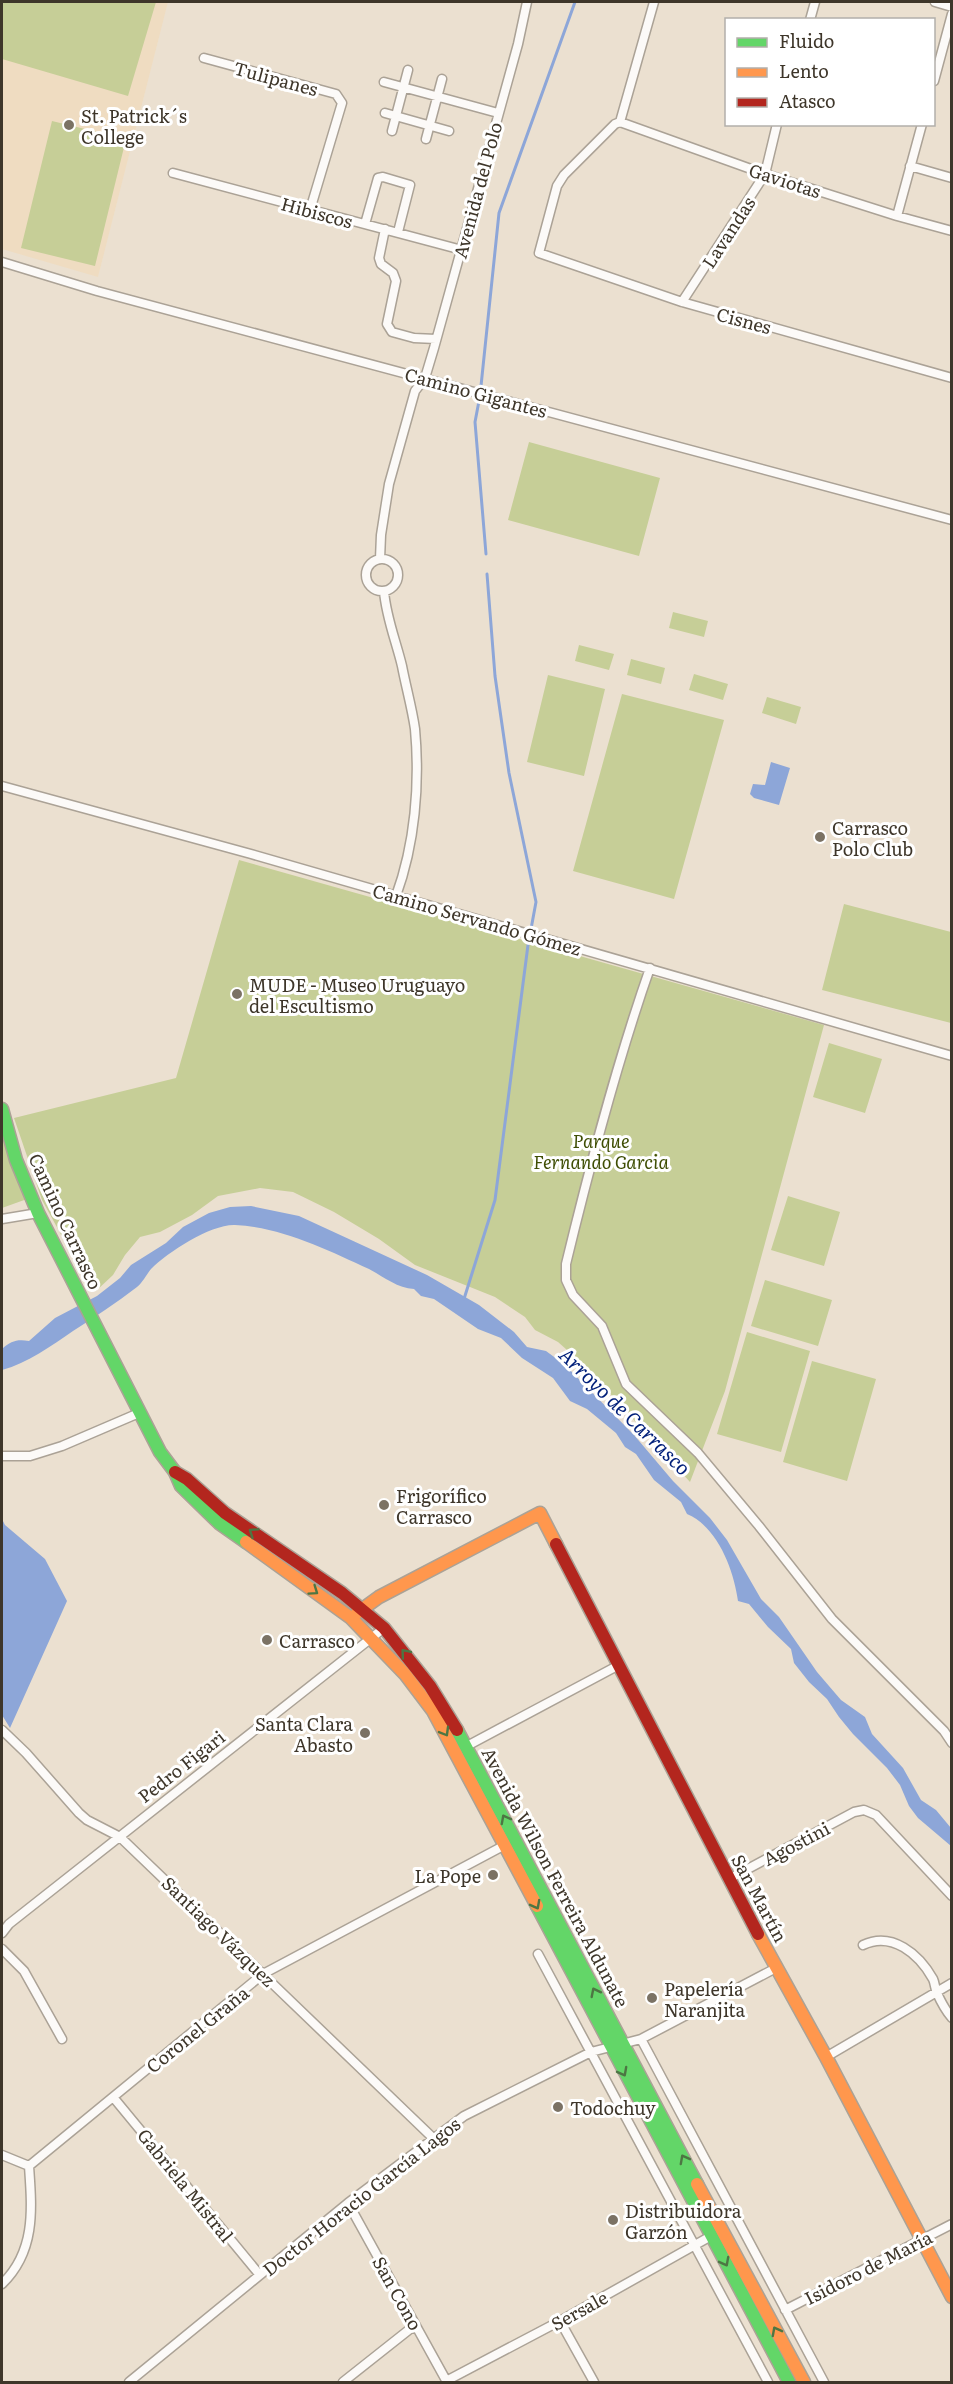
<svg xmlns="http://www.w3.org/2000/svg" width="953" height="2384" font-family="Literata,serif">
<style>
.built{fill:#efdcc1}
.green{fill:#c6ce97}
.water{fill:#8da6d8}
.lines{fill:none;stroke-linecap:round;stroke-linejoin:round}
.stream{stroke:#8da6d8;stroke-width:3}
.street-casing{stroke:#aba296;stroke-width:11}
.fast-casing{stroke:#aba296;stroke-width:15}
.slow-casing{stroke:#aba296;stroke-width:15}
.jam-casing{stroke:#aba296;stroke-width:15}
.street{stroke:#fcfaf8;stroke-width:8}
.fast{stroke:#63d668;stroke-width:12}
.slow{stroke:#ff974d;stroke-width:12}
.jam{stroke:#b3261e;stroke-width:12}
.oneway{stroke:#4d7643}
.poi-dot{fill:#7b7264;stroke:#fff;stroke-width:2}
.labels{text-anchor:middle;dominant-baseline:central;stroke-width:6;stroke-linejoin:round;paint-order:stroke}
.street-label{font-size:18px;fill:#3e362a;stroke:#fff}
.poi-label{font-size:18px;fill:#3e362a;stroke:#fff;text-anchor:start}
.park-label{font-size:18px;font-style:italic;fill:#3f4e04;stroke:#fff}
.water-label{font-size:20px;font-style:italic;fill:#001f79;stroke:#fff}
</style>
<rect width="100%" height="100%" fill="#ebe0d0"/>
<path class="built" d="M2,2H168L98,277L2,249Z"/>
<path class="green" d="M2,2H156L128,96L2,59Z
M52,121L126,139L95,266L21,248Z
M529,442L660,478L639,556L508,520Z
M673,612L708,621L704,637L669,628Z
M579,645L614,654L609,670L575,661Z
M631,659L665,668L661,684L627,675Z
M694,674L728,684L723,700L689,690Z
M548,675L605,689L584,776L527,762Z
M622,694L724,720L674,899L573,871Z
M767,697L801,707L796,724L762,713Z
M239,860L824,1025L725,1391L690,1482L585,1366L558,1342L535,1330L525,1317L495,1297L415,1265L379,1239L334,1212L293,1192L260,1188L218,1196L192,1215L160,1232L140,1237L125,1255L113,1275L96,1291H92L42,1200L14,1118L176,1078Z
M844,904L951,932V1023L822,990Z
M829,1043L882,1059L865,1113L813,1097Z
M2,1135L11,1164L27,1199L2,1208Z
M788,1196L840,1212L824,1266L771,1250Z
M765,1280L832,1300L818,1346L751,1326Z
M747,1332L810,1351L781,1452L717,1434Z
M812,1361L876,1379L847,1481L783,1462Z"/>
<path class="water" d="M771,762L790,768L779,805L754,798L750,794L753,784L765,785Z
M251,1206L299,1216L427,1275L479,1305L514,1332L527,1347L546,1351L565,1365L634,1435L673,1481L710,1518L727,1540L761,1599L779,1617L817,1672L841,1700L865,1717L872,1734L903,1768L921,1800L936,1810L951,1828V1846L918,1818L909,1806L900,1785L887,1768L853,1734L839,1717L827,1699L809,1682L794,1663L791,1649L768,1627L749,1604L738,1601C734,1571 718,1527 687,1514L681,1502L654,1480L636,1454L625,1447L616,1433L587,1409L570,1401L553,1378L522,1358L501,1338L478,1329L434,1299L421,1296L414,1289C397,1288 384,1277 369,1269C328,1250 281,1227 235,1225C211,1224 168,1252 151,1269C146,1275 143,1282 137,1287C116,1303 95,1317 73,1331C51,1346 28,1363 2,1370V1349C11,1341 17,1339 29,1341L55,1318L97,1296L120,1278L131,1265L166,1243L183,1227L209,1213L230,1207Z
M2,1519L5,1525L45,1559L67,1601L10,1728L2,1715Z"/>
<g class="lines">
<path class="stream" d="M481,386L499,213L575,2
M479,401L475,422L486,554
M487,574L495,676L509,773L536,902L531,929
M464,1299L495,1200L528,945"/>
<defs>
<path id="street" d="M935,2L952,7
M810,20L815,2
M204,58L336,94L342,103L310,210
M934,81L952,14
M384,82L498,113
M385,113L449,131
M620,122L615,124L564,175L557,186L539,253L682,302L952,378
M620,122L765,174L897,216L952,231
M620,122L654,2
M392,131L408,70
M426,139L442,79
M910,166L952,178
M173,173L462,250
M897,216L922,124
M365,224L378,178L383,177L410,185L398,232
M385,229L379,258L381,264L393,273L396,281L387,324L392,332L414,338L436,339
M2,262L97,291L952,520
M682,302L765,174L777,124
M380,559L381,535L389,484L415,391L425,378L434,348L518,44L527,2
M366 575a16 16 0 1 1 32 0a16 16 0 1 1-32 0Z
M384,591C386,617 396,641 402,666C406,687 412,708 415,729C420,784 415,844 396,896
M2,786L251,854L952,1056
M650,968C616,1065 590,1165 566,1264V1280L573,1295L602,1326L626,1384L698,1453L759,1526L832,1619L944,1731L952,1743
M2,1219L38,1213
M2,1456H30L62,1446L139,1413
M2,1730L26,1753L79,1813L87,1820L120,1837L433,2138
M467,1746L619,1665
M729,1879L854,1812L864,1810L876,1815L952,1896
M2,1933L9,1924L384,1628
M863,1945C892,1931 919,1954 933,1979C935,1983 935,1989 937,1993C941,2002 946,2011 952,2018
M2,1949L24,1971L62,2039
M538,1954L768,2382
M641,2039L824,2382
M826,2057L952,1983
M113,2097L259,2274
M2,2155L29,2166
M29,2166L263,1974L505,1845
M348,2203L447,2382
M2,2284C36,2251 32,2209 29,2166
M785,2310L952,2224
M560,2321L594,2382
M446,2381L560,2321L711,2236
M129,2382L348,2203L464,2116L591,2052L641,2039L776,1968
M343,2382L415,2325"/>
<path id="fast" d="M2,1109L16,1160L38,1213L160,1452L175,1472L181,1486L219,1523L246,1542
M457,1730L697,2184
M537,1906L789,2382"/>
<path id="slow" d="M246,1542L351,1618L405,1674L433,1711L537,1906
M357,1613L379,1597L540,1513L556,1544
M758,1934L826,2057L952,2297
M697,2184L804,2382"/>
<path id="jam" d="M175,1472L187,1479L225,1513L342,1593L384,1628L430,1686L457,1730
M556,1544L758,1934"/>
</defs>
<use href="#street" class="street-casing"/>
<use href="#fast" class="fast-casing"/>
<use href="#slow" class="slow-casing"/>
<use href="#jam" class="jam-casing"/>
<use href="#street" class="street"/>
<use href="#fast" class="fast"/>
<use href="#slow" class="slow"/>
<use href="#jam" class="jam"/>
</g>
<defs><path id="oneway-chevron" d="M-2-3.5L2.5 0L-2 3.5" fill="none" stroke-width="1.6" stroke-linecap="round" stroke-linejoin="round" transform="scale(1.5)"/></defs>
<g class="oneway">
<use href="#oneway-chevron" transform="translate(253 1532) rotate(-146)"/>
<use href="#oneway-chevron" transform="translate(314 1591) rotate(35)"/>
<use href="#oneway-chevron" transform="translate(405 1653) rotate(-130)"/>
<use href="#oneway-chevron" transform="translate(445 1732) rotate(60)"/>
<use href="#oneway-chevron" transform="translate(505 1819) rotate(-118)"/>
<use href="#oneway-chevron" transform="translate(536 1905) rotate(62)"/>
<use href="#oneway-chevron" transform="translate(595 1992) rotate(-117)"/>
<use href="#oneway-chevron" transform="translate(623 2072) rotate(62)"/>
<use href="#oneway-chevron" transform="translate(684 2159) rotate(-118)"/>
<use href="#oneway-chevron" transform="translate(725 2262) rotate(62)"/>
<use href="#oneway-chevron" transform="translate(776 2331) rotate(-118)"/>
</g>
<g class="poi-dot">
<circle cx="69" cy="125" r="6"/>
<circle cx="820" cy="837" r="6"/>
<circle cx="237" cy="994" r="6"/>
<circle cx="384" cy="1505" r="6"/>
<circle cx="267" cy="1640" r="6"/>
<circle cx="365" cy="1733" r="6"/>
<circle cx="493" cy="1875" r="6"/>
<circle cx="652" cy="1998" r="6"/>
<circle cx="558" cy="2107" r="6"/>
<circle cx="613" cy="2220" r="6"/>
</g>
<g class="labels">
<g class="street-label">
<text transform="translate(276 78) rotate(15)">Tulipanes</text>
<text transform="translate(785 180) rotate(18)">Gaviotas</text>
<text transform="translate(477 190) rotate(-75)">Avenida del Polo</text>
<text transform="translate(317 212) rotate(15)">Hibiscos</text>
<text transform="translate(728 232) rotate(-57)">Lavandas</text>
<text transform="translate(744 320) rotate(15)">Cisnes</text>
<text transform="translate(476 392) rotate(15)">Camino Gigantes</text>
<text transform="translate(477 919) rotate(16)">Camino Servando Gómez</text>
<text transform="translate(66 1221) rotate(65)">Camino Carrasco</text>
<text transform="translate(181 1766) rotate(-38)">Pedro Figari</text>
<text transform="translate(796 1843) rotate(-28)">Agostini</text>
<text transform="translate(556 1877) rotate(62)">Avenida Wilson Ferreira Aldunate</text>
<text transform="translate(760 1898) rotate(62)">San Martín</text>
<text transform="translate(219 1931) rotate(44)">Santiago Vázquez</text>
<text transform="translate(197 2029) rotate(-39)">Coronel Graña</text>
<text transform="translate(186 2185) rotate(51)">Gabriela Mistral</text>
<text transform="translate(361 2196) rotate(-38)">Doctor Horacio García Lagos</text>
<text transform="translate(868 2267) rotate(-27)">Isidoro de María</text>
<text transform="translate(398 2293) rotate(61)">San Cono</text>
<text transform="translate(579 2310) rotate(-29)">Sersale</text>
</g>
<g class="poi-label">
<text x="81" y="115">St. Patrick´s<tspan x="81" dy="21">College</tspan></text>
<text x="832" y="827">Carrasco<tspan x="832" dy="21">Polo Club</tspan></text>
<text x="249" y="984">MUDE - Museo Uruguayo<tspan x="249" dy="21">del Escultismo</tspan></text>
<text x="396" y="1495">Frigorífico<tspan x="396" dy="21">Carrasco</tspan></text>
<text x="279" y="1640">Carrasco</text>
<text x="353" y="1723" text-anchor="end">Santa Clara<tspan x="353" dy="21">Abasto</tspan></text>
<text x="481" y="1875" text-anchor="end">La Pope</text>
<text x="664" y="1988">Papelería<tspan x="664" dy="21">Naranjita</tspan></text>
<text x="570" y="2107">Todochuy</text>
<text x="625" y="2210">Distribuidora<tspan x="625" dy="21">Garzón</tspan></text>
</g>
<g class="park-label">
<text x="601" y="1140">Parque<tspan x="601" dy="21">Fernando Garcia</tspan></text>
</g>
<g class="water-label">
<text transform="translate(626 1410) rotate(44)">Arroyo de Carrasco</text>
</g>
</g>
<rect width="953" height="2384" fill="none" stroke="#3e362a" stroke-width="6"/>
<rect x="725" y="18" width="210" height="108" fill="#ffffff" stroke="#b2afaa" stroke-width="1.5"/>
<rect x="737" y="38" width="30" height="9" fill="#63d668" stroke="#b2afaa" stroke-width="1.5"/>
<text x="779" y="48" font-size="18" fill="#3e362a">Fluido</text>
<rect x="737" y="68" width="30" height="9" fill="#ff974d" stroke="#b2afaa" stroke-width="1.5"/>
<text x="779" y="78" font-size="18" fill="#3e362a">Lento</text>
<rect x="737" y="98" width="30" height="9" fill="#b3261e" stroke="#b2afaa" stroke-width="1.5"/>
<text x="779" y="108" font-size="18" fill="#3e362a">Atasco</text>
</svg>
